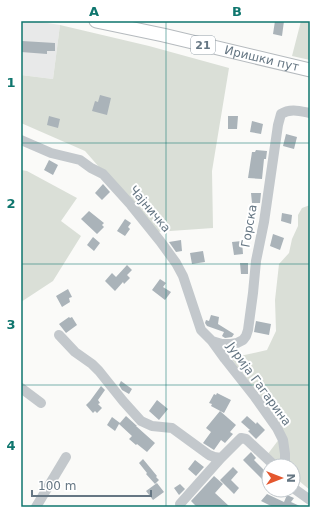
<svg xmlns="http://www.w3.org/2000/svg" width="331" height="528" font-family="'DejaVu Sans',sans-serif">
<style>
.built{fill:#e8e9e9}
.green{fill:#dadfd7}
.building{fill:#aab3b9}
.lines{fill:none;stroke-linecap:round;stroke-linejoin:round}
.major-casing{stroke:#b5babe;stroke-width:15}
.minor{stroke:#c3c8cc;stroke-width:10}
.major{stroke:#fff;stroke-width:13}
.grid{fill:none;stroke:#0f766e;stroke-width:1;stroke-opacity:0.55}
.labels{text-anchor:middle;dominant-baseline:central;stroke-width:4;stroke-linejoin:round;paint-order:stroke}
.shield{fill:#fff;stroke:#939fa8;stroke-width:1}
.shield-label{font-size:11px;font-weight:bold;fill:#657683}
.street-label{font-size:12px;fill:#657683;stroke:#fff}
.neatline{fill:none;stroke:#0f766e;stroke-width:1.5}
.grid-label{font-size:13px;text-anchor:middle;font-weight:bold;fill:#0f766e}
</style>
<rect width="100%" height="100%" fill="#fafaf8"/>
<path class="built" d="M21,21H35L60,25L53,79L21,75Z"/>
<path class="green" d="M301,21H310V60L292,56Z
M60,25L149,46L229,68L212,171L213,228L156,232L85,151L21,123V75L53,79Z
M21,170L27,171L77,198L61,221L81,236L53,281L21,302Z
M310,205V490L293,476V466H280L267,455L283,434L231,358L267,350L276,331L275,300L279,264L289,253L292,239L298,226V215L302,208Z"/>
<path class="building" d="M275,21H284L282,36L273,34Z
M22,41L55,43V51H47V54L21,52Z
M100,95L111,98L107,115L92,111L95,101L98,102Z
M49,116L60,119L58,128L47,125Z
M228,116H238L237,129H228Z
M252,121L263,124L261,134L250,132Z
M286,134L297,137L294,149L283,146Z
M256,150L267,151L266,159H264L262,179L248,178L252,152H255Z
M49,160L58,165L53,175L44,170Z
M103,184L110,192L102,200L95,193Z
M251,193H261L260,203H252Z
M89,211L104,223L102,225L104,227L97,234L81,219Z
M282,213L292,215L291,224L281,221Z
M125,219L131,223L128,227L130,229L125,236L117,231Z
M273,234L284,238L280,250L270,246Z
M93,237L100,243L94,251L87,245Z
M181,240L182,251L176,252L169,242Z
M242,241L243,254L234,255L232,242Z
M203,251L205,262L192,264L190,253Z
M240,263H248V274H241Z
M127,265L132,270L127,275L130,278L124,284L123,282L115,291L105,281L112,273L116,277Z
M160,279L166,283L163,287L171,292L165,300L152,290Z
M68,289L72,297L69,298L70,302L62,307L56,296Z
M211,315L219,317L218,324L234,334L232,337L225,338L222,336L224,332L207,326L205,323L206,320L209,321Z
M69,317L70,318L72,317L77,325L66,333L59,324Z
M256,321L271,324L269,335L254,332Z
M121,381L132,389L129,394L122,390L119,385Z
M101,386L105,390L98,400L100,403L98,404L102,408L97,413L95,411L93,413L86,405L90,401Z
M217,393L231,400L224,413L211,406L212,404L209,403L214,394L216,395Z
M157,400L168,409L159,420L149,411Z
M220,411L236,425L230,432L233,434L225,443L221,440L214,450L203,443L211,432L206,428Z
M126,416L137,426H136L155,443L147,452L137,444L136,445L129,439L132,436L119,424L115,431L107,425L112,417L120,423L119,424Z
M247,416L256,424L257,422L265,430L256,439L248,431L250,430L241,422Z
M251,452L256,458L254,460L268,474L263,480L243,460Z
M143,459L157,476L156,477L159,480L155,484L146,474L147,473L139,463Z
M195,460L204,467L196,476L188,469Z
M233,467L238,472L231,480L239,488L234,494L220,480Z
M214,476L223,484L215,493L230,507H197L191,501Z
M157,483L164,492L153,500L146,491Z
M180,484L185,489L179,495L174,488Z
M267,494L284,502L287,495L294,498L291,502L302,507H273L261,501Z"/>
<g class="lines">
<defs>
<g id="major">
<path id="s1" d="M96,21L163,35L310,70"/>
</g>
</defs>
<use href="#major" class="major-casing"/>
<path class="minor" d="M21,140L51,153L80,160L91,168L103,174L131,205L160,241L176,263L183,276L201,330L212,341L225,359L255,397L277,428L283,440L285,454V466
M59,335L75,352L92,364L99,371L123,401L141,421L152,426L172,428L209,455L214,457L221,458
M212,341L222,344H231L237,343L243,340L246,336L248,330L253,293L256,261L264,222L278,125L281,114C290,108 300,111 310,113
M21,388L41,403
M293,486L296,490L310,500
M180,504L221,458L241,438L246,439L275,466
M36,507L66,457"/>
<use href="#major" class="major"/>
</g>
<path class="grid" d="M166,21V507M21,143H310M21,264H310M21,385H310"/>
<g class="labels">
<rect class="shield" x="191" y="36" width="24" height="18" rx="3"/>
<g class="shield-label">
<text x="203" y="45">21</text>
</g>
<g class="street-label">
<text stroke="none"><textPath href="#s1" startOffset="170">Иришки пут</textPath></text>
<text transform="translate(150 209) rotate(50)">Чајничка</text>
<text transform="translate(249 226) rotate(-80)">Горска</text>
<text transform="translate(259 384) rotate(54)">Јурија Гагарина</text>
</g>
</g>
<rect width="331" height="528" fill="none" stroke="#ffffff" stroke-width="44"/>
<g transform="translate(281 478) rotate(90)"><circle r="19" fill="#ffffff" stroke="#c1c8cd"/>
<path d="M0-3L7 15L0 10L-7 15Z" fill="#e4572e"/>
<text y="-6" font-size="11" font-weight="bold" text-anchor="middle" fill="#657683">N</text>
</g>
<path d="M32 490v6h119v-6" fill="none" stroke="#657683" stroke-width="2"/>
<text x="38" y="490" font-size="12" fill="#657683" stroke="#ffffff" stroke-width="3" paint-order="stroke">100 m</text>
<rect x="22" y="22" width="287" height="484" class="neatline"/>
<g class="grid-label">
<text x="94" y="16">A</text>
<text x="237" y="16">B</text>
<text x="11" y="87">1</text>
<text x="11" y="208">2</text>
<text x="11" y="329">3</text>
<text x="11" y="450">4</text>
</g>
</svg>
